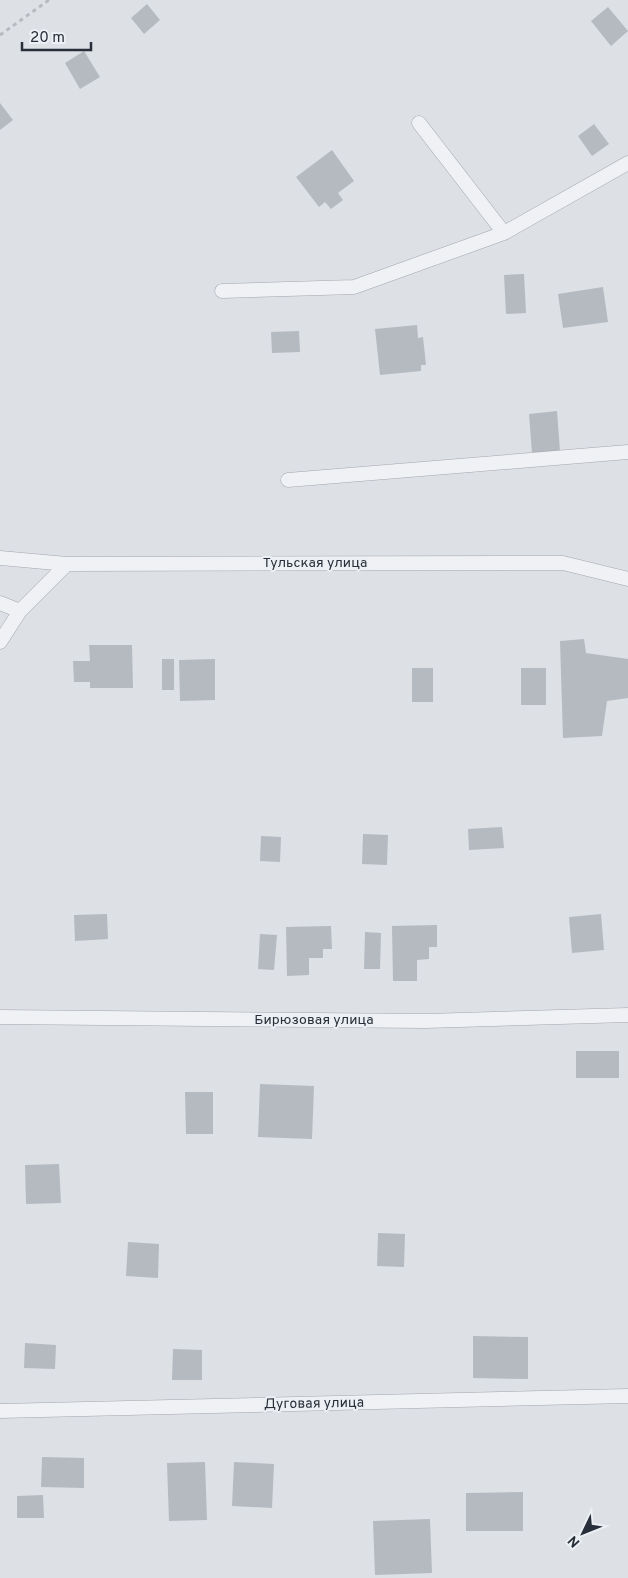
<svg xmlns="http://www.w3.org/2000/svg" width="628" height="1578" font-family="Overpass,sans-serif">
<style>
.building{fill:#b5bac1}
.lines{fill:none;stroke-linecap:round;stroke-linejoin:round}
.service-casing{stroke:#a3a7ae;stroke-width:15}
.path{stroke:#b7bbc0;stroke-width:3;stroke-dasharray:4 4;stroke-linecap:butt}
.service{stroke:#eff1f4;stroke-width:14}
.labels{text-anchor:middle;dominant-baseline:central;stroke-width:4;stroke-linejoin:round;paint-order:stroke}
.street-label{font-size:14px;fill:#282f3a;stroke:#eceff3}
</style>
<rect width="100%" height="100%" fill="#dde0e5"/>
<path class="building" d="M147,4L160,20L144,34L131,18Z
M608,7L628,31L611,46L591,21Z
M84,51L100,77L80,89L65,63Z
M0,103L13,120L0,130Z
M594,124L609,144L592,156L578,136Z
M332,150L354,181L338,193L343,200L331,209L325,202L319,207L296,177Z
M524,274L526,313L506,314L504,275Z
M603,287L608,322L563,328L558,294Z
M417,325L418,338L423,337L426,365H421V371L380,375L375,329Z
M299,331L300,352L272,353L271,332Z
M557,411L560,451L532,453L529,414Z
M584,639L586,653L628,659V698L607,701L602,736L563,738L560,641Z
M89,645H132L133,688H90V682H74L73,661H90Z
M162,659H174V690H162Z
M215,659V700L180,701L179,660Z
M412,668H433V702H412Z
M521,668H546V705H521Z
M502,827L504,848L469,850L468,829Z
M363,834L388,835L387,865L362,864Z
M261,836L281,837L280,862L260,861Z
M107,914L108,939L75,941L74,915Z
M601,914L604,950L572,953L569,917Z
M437,925V947H429V959L417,960V981H393L392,926Z
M331,926L332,949H323V958H309V975L287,976L286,927Z
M365,932L381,933L380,969H364Z
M260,934L277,935L274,970L258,969Z
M576,1051H619V1078H576Z
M260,1084L314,1086L312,1139L258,1137Z
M185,1092H213V1134H186Z
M59,1164L61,1203L26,1204L25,1165Z
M378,1233L405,1234L404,1267L377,1266Z
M128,1242L159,1244L158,1278L126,1276Z
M473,1336L528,1337V1379L473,1378Z
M25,1343L56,1345L55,1369L24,1368Z
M173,1349L202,1350V1380H172Z
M42,1457L84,1458V1488L41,1487Z
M205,1462L207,1520L169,1521L167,1463Z
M234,1462L274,1464L272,1508L232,1506Z
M523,1492V1531H466V1493Z
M43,1495L44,1518H17V1496Z
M430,1519L432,1573L375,1575L373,1521Z"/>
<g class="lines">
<defs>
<path id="service" d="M419,123L504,233
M222,291L354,287L504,233L628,163
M288,480L628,452
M0,558L67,564
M0,603L20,611L0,642
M20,611L67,564L563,563L628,579
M0,1017L426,1021L628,1015
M0,1411L628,1396"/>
</defs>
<use href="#service" class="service-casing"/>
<path class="path" d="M0,35L49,0"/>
<use href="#service" class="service"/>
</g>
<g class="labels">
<g class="street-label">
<text x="315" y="563">Тульская улица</text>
<text x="314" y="1020">Бирюзовая улица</text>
<text transform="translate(314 1404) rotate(-1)">Дуговая улица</text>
</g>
</g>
<g transform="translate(583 1533) rotate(227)" stroke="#eceff3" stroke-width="4" paint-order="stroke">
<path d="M0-4L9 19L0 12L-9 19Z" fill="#282f3a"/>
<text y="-8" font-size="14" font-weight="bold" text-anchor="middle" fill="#282f3a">N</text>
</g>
<path d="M22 42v8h69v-8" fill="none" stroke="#282f3a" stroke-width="2.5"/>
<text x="30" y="42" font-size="15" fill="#282f3a" stroke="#eceff3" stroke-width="4" paint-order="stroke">20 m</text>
</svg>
